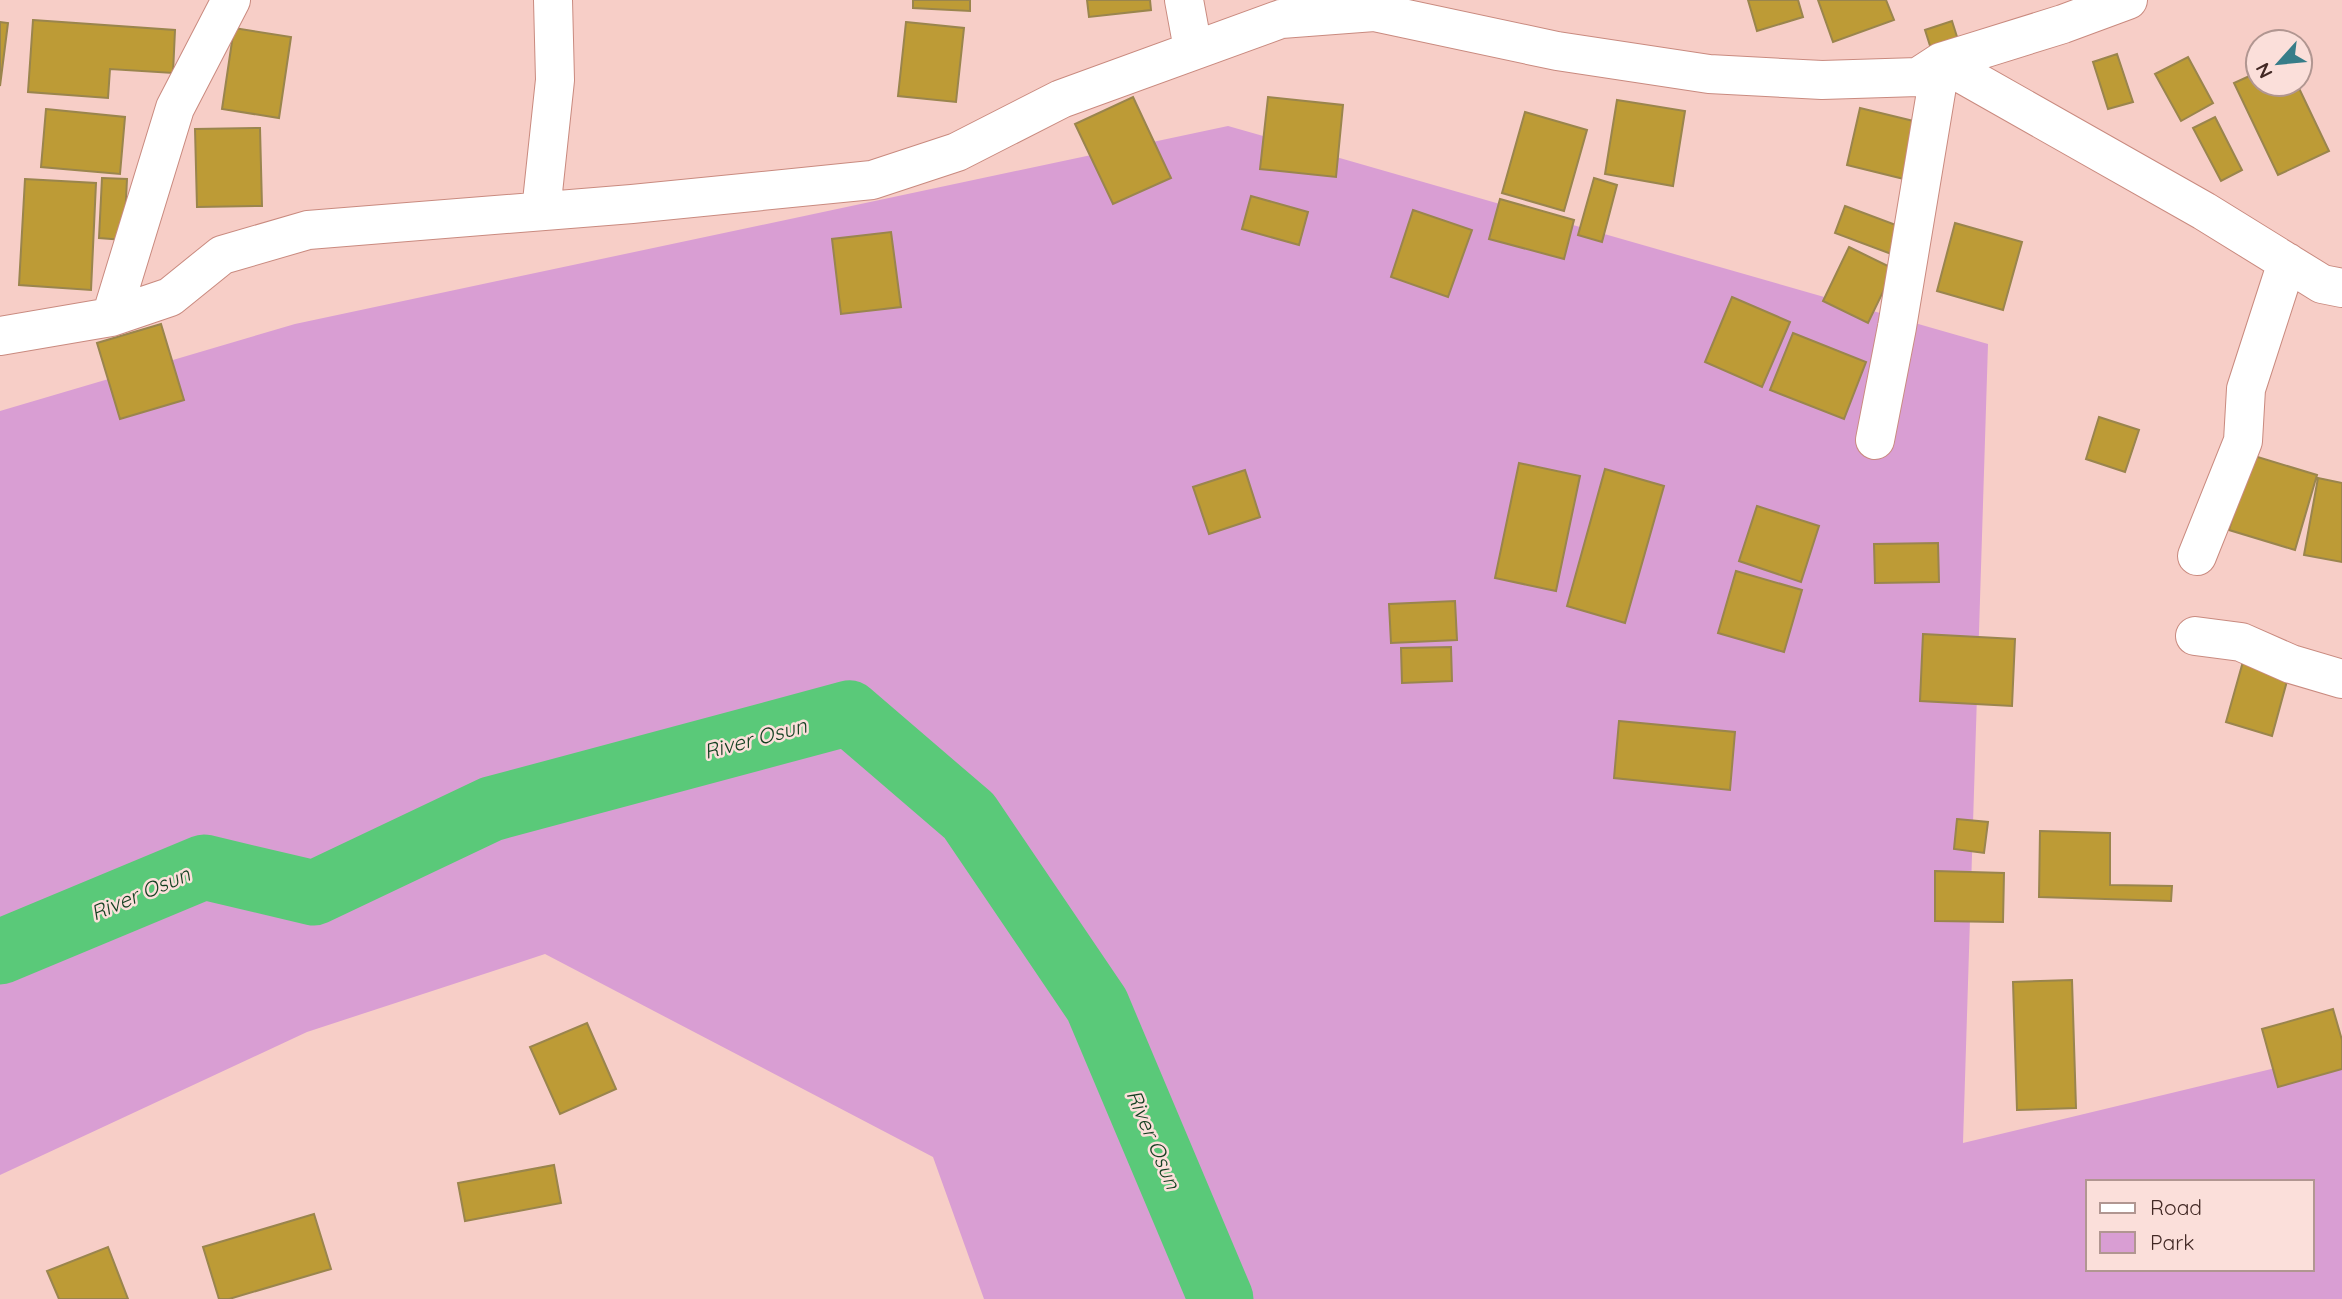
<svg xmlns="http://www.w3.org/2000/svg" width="2342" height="1299" font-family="Quicksand,sans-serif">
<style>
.green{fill:#d99ed3;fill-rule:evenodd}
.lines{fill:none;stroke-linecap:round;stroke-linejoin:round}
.river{stroke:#5ac979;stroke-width:65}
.building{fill:#bd9b36;stroke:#9a854d;stroke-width:2}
.minor-casing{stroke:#c98a7f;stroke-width:40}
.minor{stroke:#fff;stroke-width:38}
.labels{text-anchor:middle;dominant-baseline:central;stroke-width:5;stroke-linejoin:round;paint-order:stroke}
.water-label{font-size:21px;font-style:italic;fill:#123f20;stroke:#fbdfda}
</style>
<rect width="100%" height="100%" fill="#f7cec7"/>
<path class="green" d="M1228,126L1988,344L1963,1143L2342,1052V1299H984L933,1157L545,954L307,1032L0,1175V411L295,324ZM2088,1182H2312V1269H2088Z"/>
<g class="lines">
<path class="river" d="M0,952L204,867L314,893L491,809L849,713L969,816L1097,1005L1221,1299"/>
</g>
<path class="building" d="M913,0H970V11L913,8Z
M1087,0H1150L1151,10L1089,17Z
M1748,0H1798L1803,17L1757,31Z
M1818,0H1886L1894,20L1833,42Z
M33,20L175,30L173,73L110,69L108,98L28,92Z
M1952,21L1959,43L1932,52L1925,30Z
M0,22L8,23L0,86Z
M906,22L964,28L956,102L898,96Z
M234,28L291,37L279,118L222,109Z
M2117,54L2133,102L2108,109L2093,62Z
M2188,57L2213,103L2181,121L2155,74Z
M2258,72V84H2297L2329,151L2278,175L2234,83Z
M1133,97L1171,178L1113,204L1075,124Z
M1268,97L1343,105L1336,177L1260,169Z
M1617,100L1685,111L1673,186L1605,174Z
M1860,108L1926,124L1912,181L1847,165Z
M46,109L125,117L120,174L41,167Z
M1525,112L1587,130L1564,211L1502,193Z
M2215,117L2242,170L2221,181L2193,128Z
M260,128L262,206L197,207L195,129Z
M102,178L127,179L124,240L99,238Z
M1594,178L1617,185L1602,242L1578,235Z
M25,179L96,183L91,290L19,285Z
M1251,196L1308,212L1299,245L1242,229Z
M1500,199L1574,220L1564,259L1489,239Z
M1845,206L1904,228L1894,255L1835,233Z
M1413,210L1472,230L1448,297L1391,277Z
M1955,223L2022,242L2003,310L1937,291Z
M891,232L901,307L841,314L832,239Z
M1849,247L1894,269L1868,323L1823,301Z
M1732,297L1790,322L1762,387L1705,362Z
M161,324L184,400L120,419L97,343Z
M1793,333L1866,362L1844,419L1770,390Z
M2099,417L2139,430L2125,472L2086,459Z
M2251,455L2317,475L2295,550L2229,530Z
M1519,463L1580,476L1556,591L1495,578Z
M1605,469L1664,486L1625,623L1567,606Z
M1245,470L1260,517L1209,534L1193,487Z
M2318,478L2342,483V562L2304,555Z
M1757,506L1819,526L1801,582L1739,561Z
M1938,543L1939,582L1875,583L1874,544Z
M1736,571L1802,590L1784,652L1718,633Z
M1455,601L1457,640L1391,643L1389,604Z
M1923,634L2015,639L2012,706L1920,701Z
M1451,647L1452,681L1402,683L1401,648Z
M2244,658L2290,670L2272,736L2226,722Z
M1619,721L1735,732L1730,790L1614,778Z
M1957,819L1988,822L1984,853L1954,849Z
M2040,831L2110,833V885L2172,886L2171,901L2039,897Z
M1935,871L2004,873L2003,922L1935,921Z
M2072,980L2076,1108L2017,1110L2013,982Z
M2333,1009L2342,1040V1069L2278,1087L2262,1029Z
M587,1023L616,1089L560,1114L530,1047Z
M554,1165L561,1203L465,1221L458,1183Z
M314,1214L331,1269L229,1299H219L203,1247Z
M108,1247L128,1299H59L47,1271Z"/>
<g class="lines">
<defs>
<path id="minor" d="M1184,0L1193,49
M1941,62L2204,211L2322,284L2342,288
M541,211L555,80L553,0
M111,317L175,108L231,0
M0,336L111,317L170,297L222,255L308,230L632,204L872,180L957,152L1061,99L1281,19L1374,12L1557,51L1709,74L1822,80L1918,77L1941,62L2063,24L2128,0
M1875,440L1897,327L1941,62
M2197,556L2243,441L2246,389L2287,262
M2195,636L2241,642L2291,664L2342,679"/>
</defs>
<use href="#minor" class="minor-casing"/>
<use href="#minor" class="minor"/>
</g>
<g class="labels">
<g class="water-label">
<text transform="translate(755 738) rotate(-15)">River Osun</text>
<text transform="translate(140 893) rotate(-23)">River Osun</text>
<text transform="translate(1154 1139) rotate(67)">River Osun</text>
</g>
</g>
<rect x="2086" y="1180" width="228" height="91" fill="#fbdfda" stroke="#b19691" stroke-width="2"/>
<rect x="2100" y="1203" width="35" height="10" fill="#ffffff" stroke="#b19691" stroke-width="2"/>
<text x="2150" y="1215" font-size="21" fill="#422824">Road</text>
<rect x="2100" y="1232" width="35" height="21" fill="#d99ed3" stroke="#b19691" stroke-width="2"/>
<text x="2150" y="1250" font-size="21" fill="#422824">Park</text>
<g transform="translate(2279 63) rotate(243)"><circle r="33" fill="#fbdfda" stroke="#b19691" stroke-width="2"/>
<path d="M0-5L12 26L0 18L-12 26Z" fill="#377d89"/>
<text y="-10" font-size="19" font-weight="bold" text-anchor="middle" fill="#422824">N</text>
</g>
</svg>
